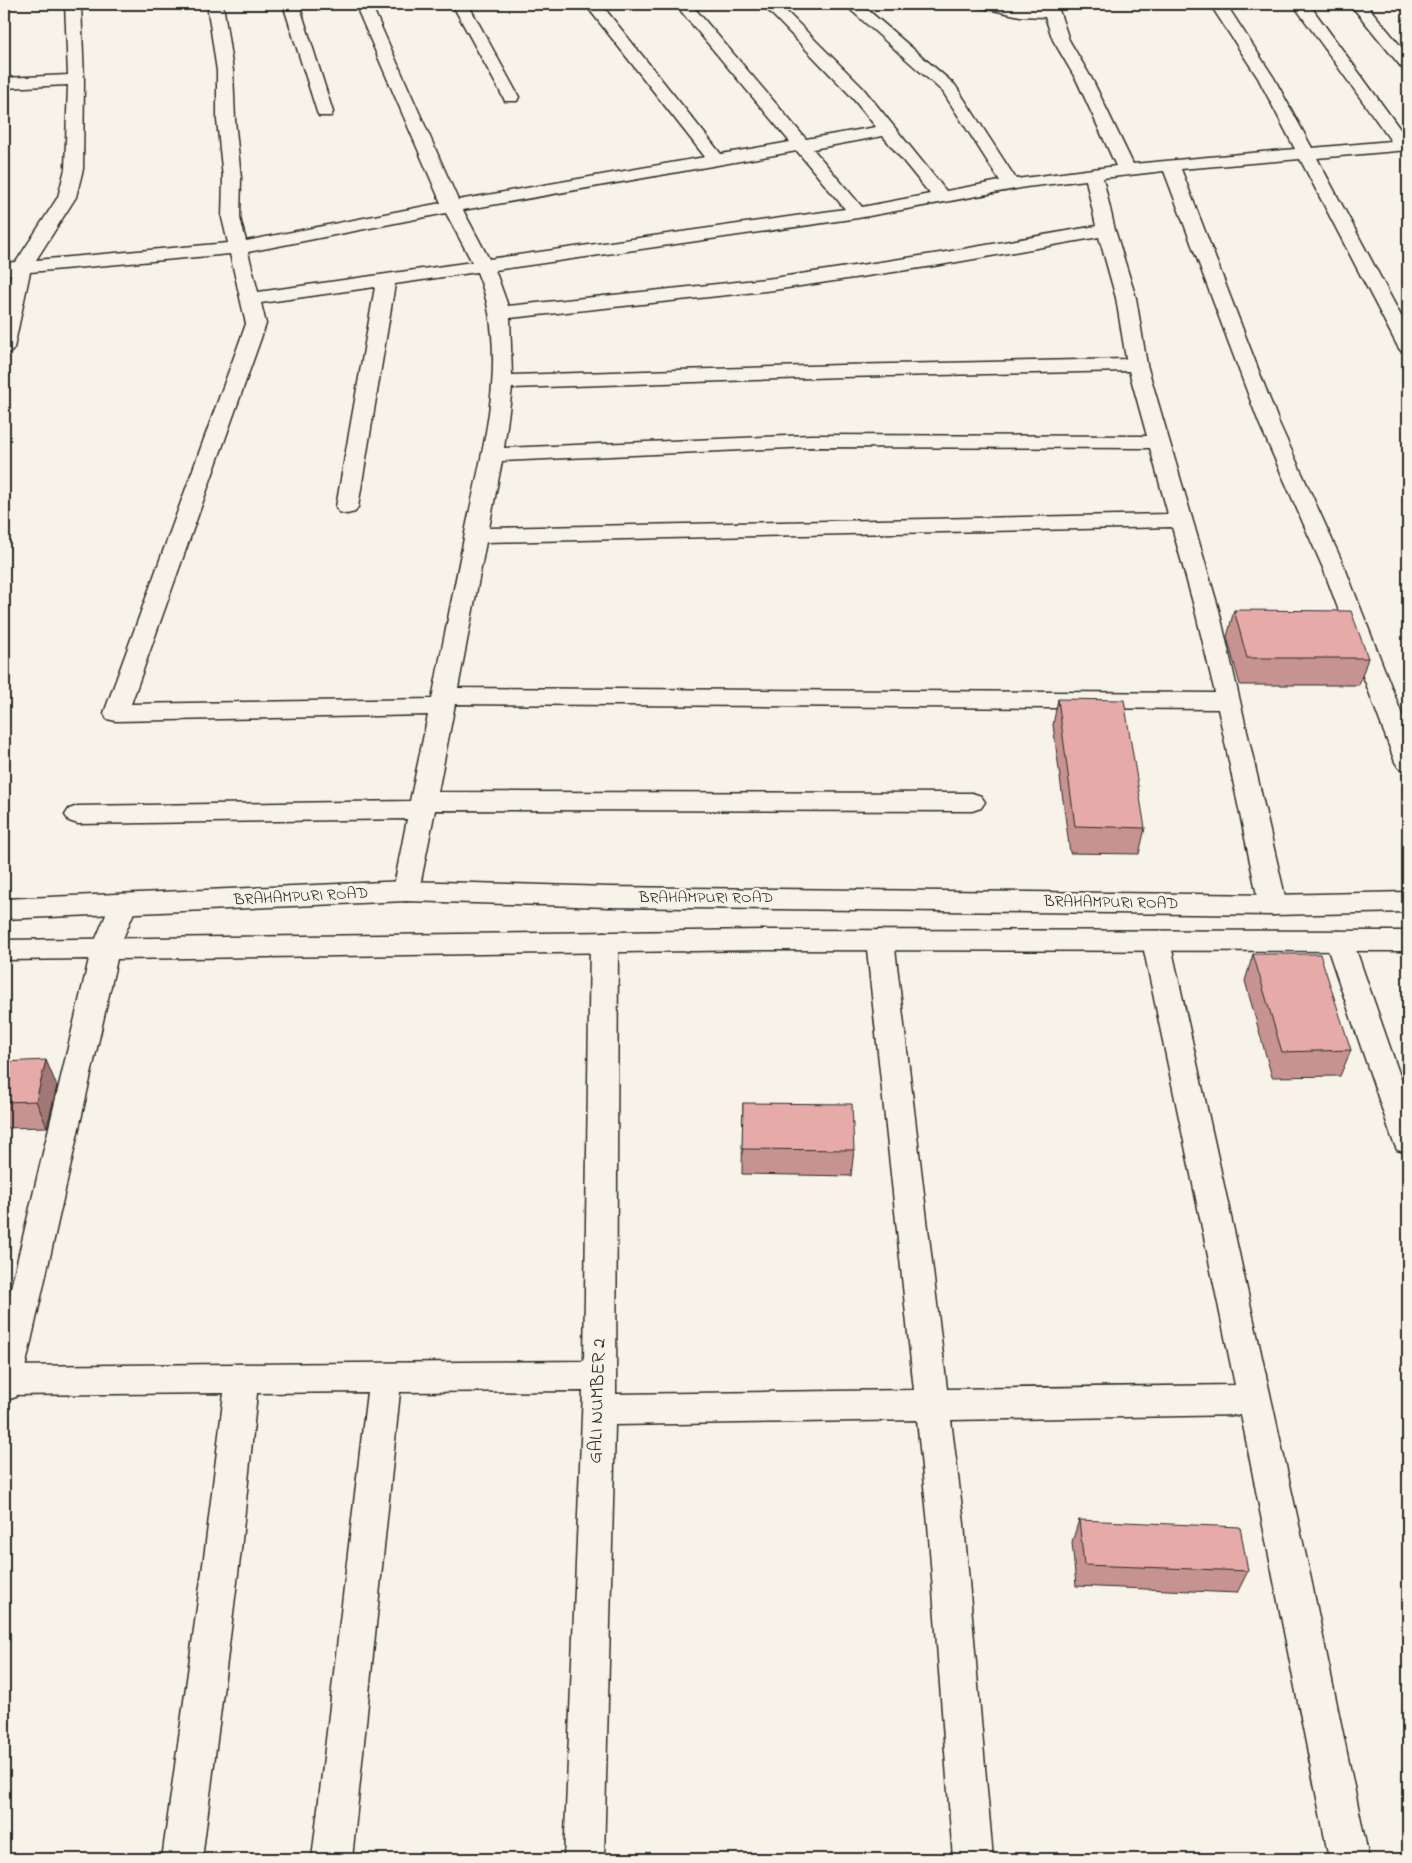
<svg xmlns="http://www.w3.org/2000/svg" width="1412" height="1863" font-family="'Indie Flower',sans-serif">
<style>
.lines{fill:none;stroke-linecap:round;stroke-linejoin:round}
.street-casing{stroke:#2b2b2b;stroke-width:3}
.secondary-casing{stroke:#2b2b2b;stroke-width:3}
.street{fill:#f7f3e8;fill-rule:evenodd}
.secondary{fill:#f7f3e8;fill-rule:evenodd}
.wall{fill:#c69390;stroke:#2b2b2b}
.shaded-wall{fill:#a17876;stroke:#2b2b2b}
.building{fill:#e6aba8;stroke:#2b2b2b}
.labels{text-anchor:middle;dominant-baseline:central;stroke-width:5;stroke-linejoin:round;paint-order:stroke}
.street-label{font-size:16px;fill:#2b2b2b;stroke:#f7f3e8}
.near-street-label{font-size:19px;fill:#2b2b2b;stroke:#f7f3e8}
</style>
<rect width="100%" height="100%" fill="#f7f3e8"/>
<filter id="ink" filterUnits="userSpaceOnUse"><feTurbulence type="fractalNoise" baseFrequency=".02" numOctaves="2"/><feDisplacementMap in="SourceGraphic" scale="10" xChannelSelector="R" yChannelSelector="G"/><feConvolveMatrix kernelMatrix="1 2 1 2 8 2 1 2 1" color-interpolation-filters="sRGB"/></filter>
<g filter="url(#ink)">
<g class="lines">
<defs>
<path id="street" d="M65,4H81L84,80L83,169L76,197L36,260L228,243L222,218L223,178L217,120V71L207,4H223L233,71L235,120L241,178L240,218L246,241L441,203L355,4H371L458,200L705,157L585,4H601L721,154L790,142L675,4H691L806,139L876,127L850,95L762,4H779L862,87L946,191L1000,181L943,92L844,4H861L955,85L1016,179L1116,166L1077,81L1053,40L1045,17L1020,16L979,7L977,4L1042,7L1041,4H1057L1069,40L1093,81L1133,164L1295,149L1258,78L1210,4H1226L1274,78L1312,148L1391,141L1293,4H1309L1408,140V150L1317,158L1408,329V353L1401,351L1398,347L1300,159L1181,169L1279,423L1345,568L1408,730V771L1399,768L1395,762L1323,568L1259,423L1164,171L1103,178L1115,230L1136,298L1147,365L1219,610L1287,905L1283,912L1273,915L1263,912L1259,905L1218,709L455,704L438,792L972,793L981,796L985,802L981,808L972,811L435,810L419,891L416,898L406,901L396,898L393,891L407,819L78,824L69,821L65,815L69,809L78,806L410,801L428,715L116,721L107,719L104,713L246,324L230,254L30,272L14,348L11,352L4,354V305L11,274L4,275V263L16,262L58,197L65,169L68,85L4,88V78L68,75ZM883,136L930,194L862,207L813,149ZM797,151L845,209L489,259L463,210ZM1086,180L1096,226L940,253L774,278L508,306L495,270L858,218L1026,187ZM446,213L472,262L258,292L248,252ZM1099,237L1116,298L1126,359L842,365L512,375L510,318L774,290L940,265ZM477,272C511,354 483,446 466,528C455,585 443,642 432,699L131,704L266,324L261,303L375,287L336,507L339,512L347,514L355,512L358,507L395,284ZM1129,371L1147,436L811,435L504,448L512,388L842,377ZM811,447L1150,448L1168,514L489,528L502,461ZM1172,527L1195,610L1215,693L458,688L486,542Z
M283,4H299L333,112L331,116H319L317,112Z
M452,4H468L519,97L517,101H505L503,97Z
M1350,4H1366L1408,55V70L1402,68Z
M123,895L133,898L137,905L116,955L106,958L96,955L92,948L113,898Z
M880,930L890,933L894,940L947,1389L1235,1385L1142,941L1146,934L1156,931L1166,934L1170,941L1311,1579L1369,1859H1329L1241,1415L951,1420L964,1524L993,1859H953L928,1524L917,1420L615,1425L604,1859H564L583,1391L400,1392L352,1859H312L367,1392L257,1393L241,1550L202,1859H162L205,1550L224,1393L5,1395L4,1366L584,1361L590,942L594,935L604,932L614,935L618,942L616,1394L914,1390L866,940L870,933Z
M1339,931L1349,934L1353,941L1408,1099V1153L1397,1150L1393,1141L1325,941L1329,934Z"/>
<path id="secondary" d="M406,881L609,887L1273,895L1408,892V912L1273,915L609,907L406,901L4,919V899Z
M763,930L1408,931V951L763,950L117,959L21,1386L16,1397L4,1401V1317L89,959L4,960V940Z"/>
</defs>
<use href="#street" class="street-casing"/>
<use href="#secondary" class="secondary-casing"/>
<use href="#street" class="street"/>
<use href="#secondary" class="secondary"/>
</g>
<path class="wall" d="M1234,610L1368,658L1359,685H1240L1227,637Z
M1058,699L1145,828L1139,854L1070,853L1053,725Z
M1253,954L1351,1050L1340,1076L1272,1077L1245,981Z
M4,1062L57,1086L47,1127L4,1128Z
M743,1103L854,1150L851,1176L742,1174Z
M1079,1520L1248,1571L1237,1593L1076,1586L1072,1542Z"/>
<path class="shaded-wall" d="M46,1060L57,1086L47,1127L36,1101Z"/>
<path class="building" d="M1234,610L1351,611L1368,658H1247Z
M1058,699L1124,700L1145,828L1075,826Z
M1253,954H1320L1351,1050L1282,1052Z
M46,1060L36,1101L4,1102V1062Z
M743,1103L852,1104L854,1150L742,1149Z
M1079,1520L1240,1527L1248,1571L1084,1565Z"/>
</g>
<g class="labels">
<g class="street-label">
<text transform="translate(301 897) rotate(-3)">BRAHAMPURI ROAD</text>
<text x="706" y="898">BRAHAMPURI ROAD</text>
<text transform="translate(1111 903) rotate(1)">BRAHAMPURI ROAD</text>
</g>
<g class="near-street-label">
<text transform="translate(598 1401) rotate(-88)">GALI NUMBER 2</text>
</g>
</g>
<rect width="1412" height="1863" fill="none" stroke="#f7f3e8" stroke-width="20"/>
<rect x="10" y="10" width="1392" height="1843" fill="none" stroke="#2b2b2b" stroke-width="2" filter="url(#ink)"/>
</svg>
